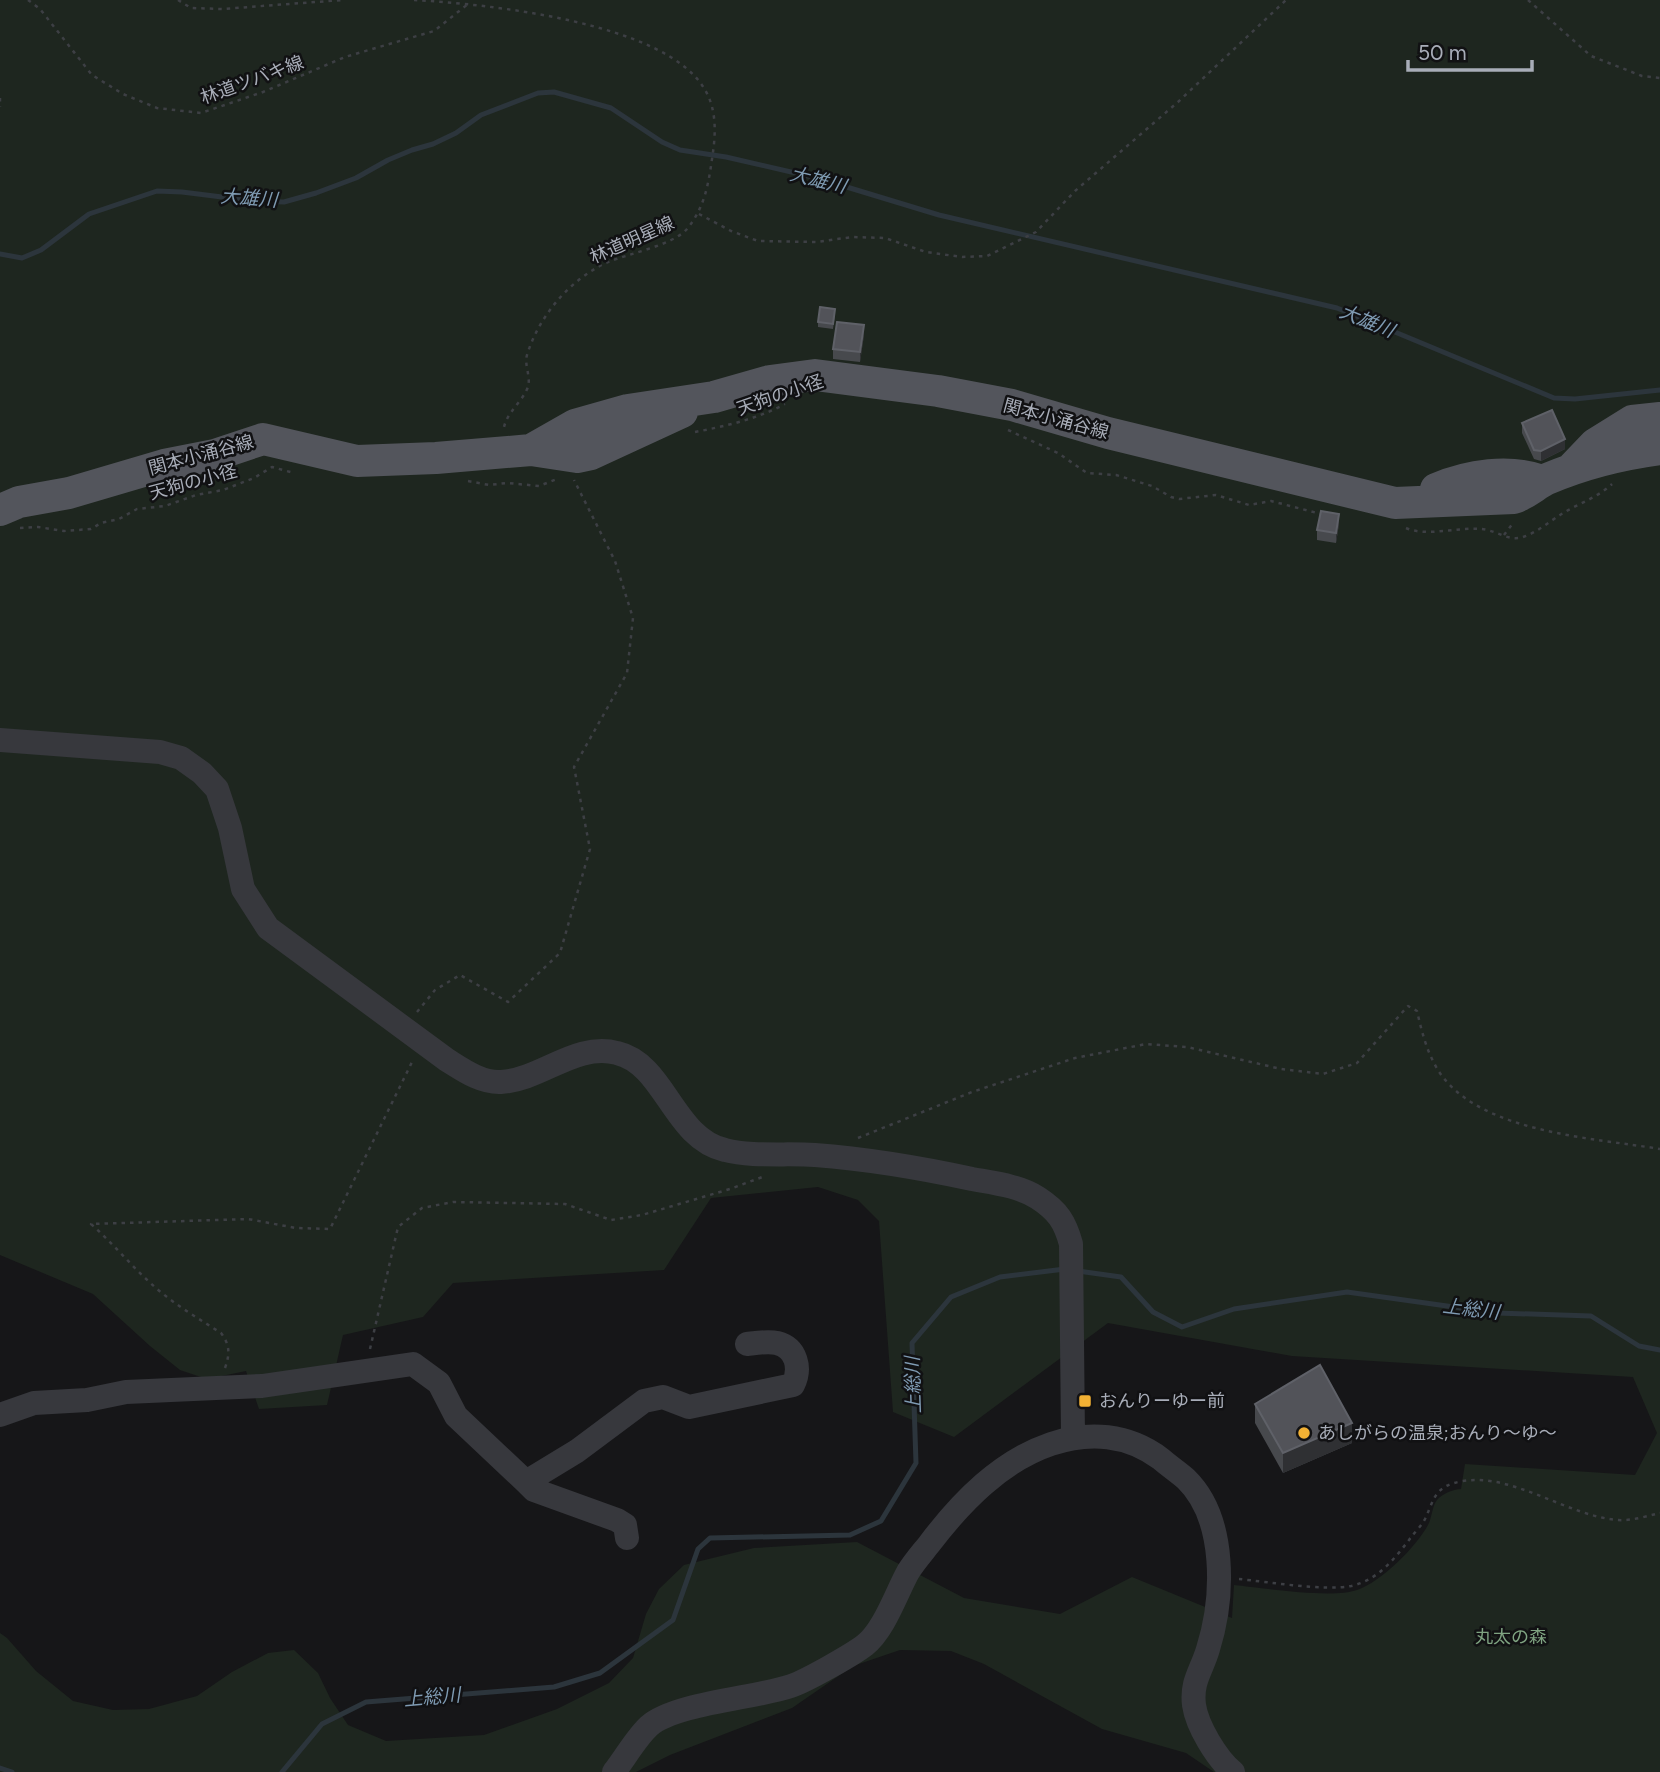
<svg xmlns="http://www.w3.org/2000/svg" width="1660" height="1772" font-family="Figtree,'Noto Sans JP',sans-serif">
<style>
.green{fill:#1e261f}
.lines{fill:none;stroke-linecap:round;stroke-linejoin:round}
.stream{stroke:#2c353c;stroke-width:5}
.path{stroke:#3d3f44;stroke-width:2.5;stroke-dasharray:3.5 5;stroke-linecap:butt}
.minor{stroke:#37383d;stroke-width:24}
.major{stroke:#53555c;stroke-width:32}
.wall{fill:#47494d}
.shaded-wall{fill:#2f3033}
.building{fill:#525359;stroke:#5f6168;stroke-width:2}
.poi-dot{fill:#f2b134;stroke:#111113;stroke-width:2.5}
.labels{text-anchor:middle;dominant-baseline:central;stroke-width:5;stroke-linejoin:round;paint-order:stroke}
.street-label{font-size:18px;fill:#a8adb8;stroke:#111113}
.poi-label{font-size:18px;fill:#a8adb8;stroke:#111113;text-anchor:start}
.park-label{font-size:18px;fill:#7fa381;stroke:#111113}
.water-label{font-size:19px;font-style:italic;fill:#7f9bb3;stroke:#111113}
</style>
<rect width="100%" height="100%" fill="#161618"/>
<path class="green" d="M0,0H1660V1772H1214L1186,1753L1102,1729L984,1664L951,1651L900,1650L853,1666L792,1708L670,1755L636,1772H0V1633L7,1638L36,1671L73,1701L113,1710L149,1709L197,1696L232,1672L268,1653L294,1650L318,1673L330,1698L348,1725L386,1741L484,1735L557,1709L609,1683L633,1658L646,1614L659,1589L684,1565L754,1548L857,1542L964,1598L1060,1614L1132,1577L1232,1618L1234,1585C1263,1588 1332,1599 1357,1590C1381,1582 1416,1547 1428,1525C1432,1518 1432,1506 1437,1500C1442,1494 1453,1489 1461,1489L1465,1464L1635,1475L1657,1433L1633,1377L1292,1356L1108,1323L954,1437L893,1412L879,1221L858,1200L818,1187L711,1198L664,1270L453,1283L423,1317L343,1335L327,1405L259,1409L246,1371L207,1379L180,1370L150,1346L93,1294L0,1255Z"/>
<g class="lines">
<path class="stream" d="M0,254L22,258L41,250L89,214L157,191L182,192L254,201L284,202L316,193L356,178L388,160L412,150L433,144L456,133L481,115L538,93L554,92L611,108L662,142L680,150L726,157L817,178L939,215L1337,308L1554,398L1575,399L1660,390
M1078,1271L1121,1277L1153,1312L1182,1327L1234,1309L1347,1292L1497,1313L1591,1316L1639,1346L1660,1350
M0,1768L12,1772
M282,1772L322,1724L366,1702L554,1687L600,1673L673,1620L698,1549L710,1538L850,1535L881,1521L916,1463L912,1343L951,1297L1000,1277L1065,1269"/>
<path class="path" d="M28,0L40,9L92,75L123,94L157,108L201,113L263,92L345,57L434,31L468,4
M178,0L191,8L222,9L343,0
M414,0C486,4 667,22 705,90C716,108 716,131 713,152C709,180 706,207 686,230C672,245 628,254 608,262C570,279 539,316 527,355C524,365 531,376 528,387C522,402 508,411 504,427
M1528,0L1591,56L1642,76L1660,78
M0,98V107
M699,214L731,231L758,241L817,242L852,237L885,238L926,252L962,257L987,256L1036,232L1075,191L1178,102L1286,0
M1008,430L1058,453L1087,473L1116,475L1152,486L1171,497L1179,499L1216,495L1249,505L1271,501L1321,514
M695,432C726,426 757,419 785,404
M468,481L489,485L507,483L539,486L557,479
M20,528L38,527L64,531L91,529L101,523L119,519L137,509L165,506L196,495L223,490L254,478L272,467L294,473
M1406,528C1426,537 1458,527 1481,529C1496,530 1509,542 1523,537C1536,533 1549,522 1560,515C1577,504 1597,498 1612,484
M1504,535L1513,523
M417,1012L435,990L460,975L508,1002L560,953L590,849L574,767L627,673L633,618L615,561L574,480
M858,1138L972,1092L1075,1058L1146,1044L1187,1047L1281,1069L1323,1074L1357,1063L1408,1006L1417,1011C1422,1033 1428,1057 1442,1076C1485,1133 1594,1138 1660,1149
M370,1349L398,1227L422,1208L453,1202L565,1204L611,1220L642,1215L730,1189L765,1176
M225,1368C230,1354 230,1345 221,1333C201,1320 180,1308 162,1293C136,1272 116,1246 91,1224L248,1219L296,1228L330,1229L413,1060
M1239,1579C1269,1582 1323,1591 1351,1586C1379,1580 1396,1557 1412,1536C1416,1531 1422,1525 1425,1519C1435,1498 1434,1486 1463,1481C1514,1473 1567,1516 1618,1520C1632,1521 1647,1516 1660,1513"/>
<path class="minor" d="M0,740L160,752L181,758L202,773L217,789L230,828L243,889L268,928L447,1060C463,1070 481,1083 501,1082C541,1080 576,1042 617,1053C665,1064 673,1138 725,1150C752,1157 787,1153 815,1155C868,1159 921,1168 972,1179C994,1183 1020,1186 1038,1198C1058,1211 1065,1222 1071,1244L1073,1436
M0,1415L34,1403L87,1400L126,1392L262,1386L413,1364L439,1383L456,1416L526,1482L577,1451L644,1401L663,1397L689,1407L793,1385C801,1369 797,1348 777,1343C768,1341 756,1343 747,1344
M526,1482L534,1490L617,1520L625,1525L627,1538
M614,1772C625,1758 636,1738 649,1726C675,1703 756,1698 791,1686C806,1681 852,1655 865,1645C884,1630 896,1594 908,1572C914,1562 923,1552 930,1543C962,1501 1001,1461 1051,1444C1089,1431 1128,1434 1161,1459C1169,1466 1178,1472 1186,1479C1227,1519 1224,1598 1208,1649C1202,1670 1191,1681 1194,1705C1197,1726 1217,1759 1233,1772"/>
<path class="major" d="M531,450L575,425L628,410L714,397L770,381L815,375L938,391L1012,405L1108,433L1395,503L1514,498C1529,492 1535,485 1547,479C1582,464 1622,454 1660,449
M1573,467L1595,444L1632,421L1660,418
M1436,489C1469,475 1509,469 1543,481
M0,510L19,502L69,493L164,465L215,455L263,439L357,461L436,458L531,450L577,457L591,454L682,412"/>
</g>
<path class="wall" d="M835,314L833,329L818,327V322Z
M864,335L860,362L833,359V349Z
M1522,423L1565,449L1541,461L1534,459L1522,433Z
M1339,524L1336,543L1317,540V530Z
M1255,1404L1352,1443L1283,1473L1255,1423Z"/>
<path class="shaded-wall" d="M864,325V335L860,362V352Z
M1565,439V449L1541,461V451Z
M1339,514V524L1336,543V533Z
M1352,1423V1443L1283,1473V1453Z"/>
<path class="building" d="M820,307L835,309L833,324L818,322Z
M837,322L864,325L860,352L833,349Z
M1552,410L1565,439L1541,451L1534,450L1522,423Z
M1321,511L1339,514L1336,533L1317,530Z
M1320,1365L1352,1423L1283,1453L1255,1404Z"/>
<g class="poi-dot">
<rect x="1078" y="1394" width="14" height="14" rx="3.5"/>
<circle cx="1304" cy="1433" r="7"/>
</g>
<g class="labels">
<g class="street-label">
<text transform="translate(252 80) rotate(-20)">林道ツバキ線</text>
<text transform="translate(632 240) rotate(-24)">林道明星線</text>
<text transform="translate(780 395) rotate(-19)">天狗の小径</text>
<text transform="translate(1056 419) rotate(15)">関本小涌谷線</text>
<text transform="translate(201 455) rotate(-15)">関本小涌谷線</text>
<text transform="translate(193 482) rotate(-15)">天狗の小径</text>
</g>
<g class="poi-label">
<text x="1099" y="1401">おんりーゆー前</text>
<text x="1318" y="1433">あしがらの温泉;おんり〜ゆ〜</text>
</g>
<g class="park-label">
<text x="1511" y="1637">丸太の森</text>
</g>
<g class="water-label">
<text transform="translate(818 180) rotate(14)">大雄川</text>
<text transform="translate(249 198) rotate(4)">大雄川</text>
<text transform="translate(1367 321) rotate(22)">大雄川</text>
<text transform="translate(1471 1309) rotate(7)">上総川</text>
<text transform="translate(913 1385) rotate(-92)">上総川</text>
<text transform="translate(432 1697) rotate(-5)">上総川</text>
</g>
</g>
<path d="M1408 60v10h124v-10" fill="none" stroke="#a8adb8" stroke-width="3.5"/>
<text x="1418" y="60" font-size="21" fill="#a8adb8" stroke="#111113" stroke-width="5" paint-order="stroke">50 m</text>
</svg>
